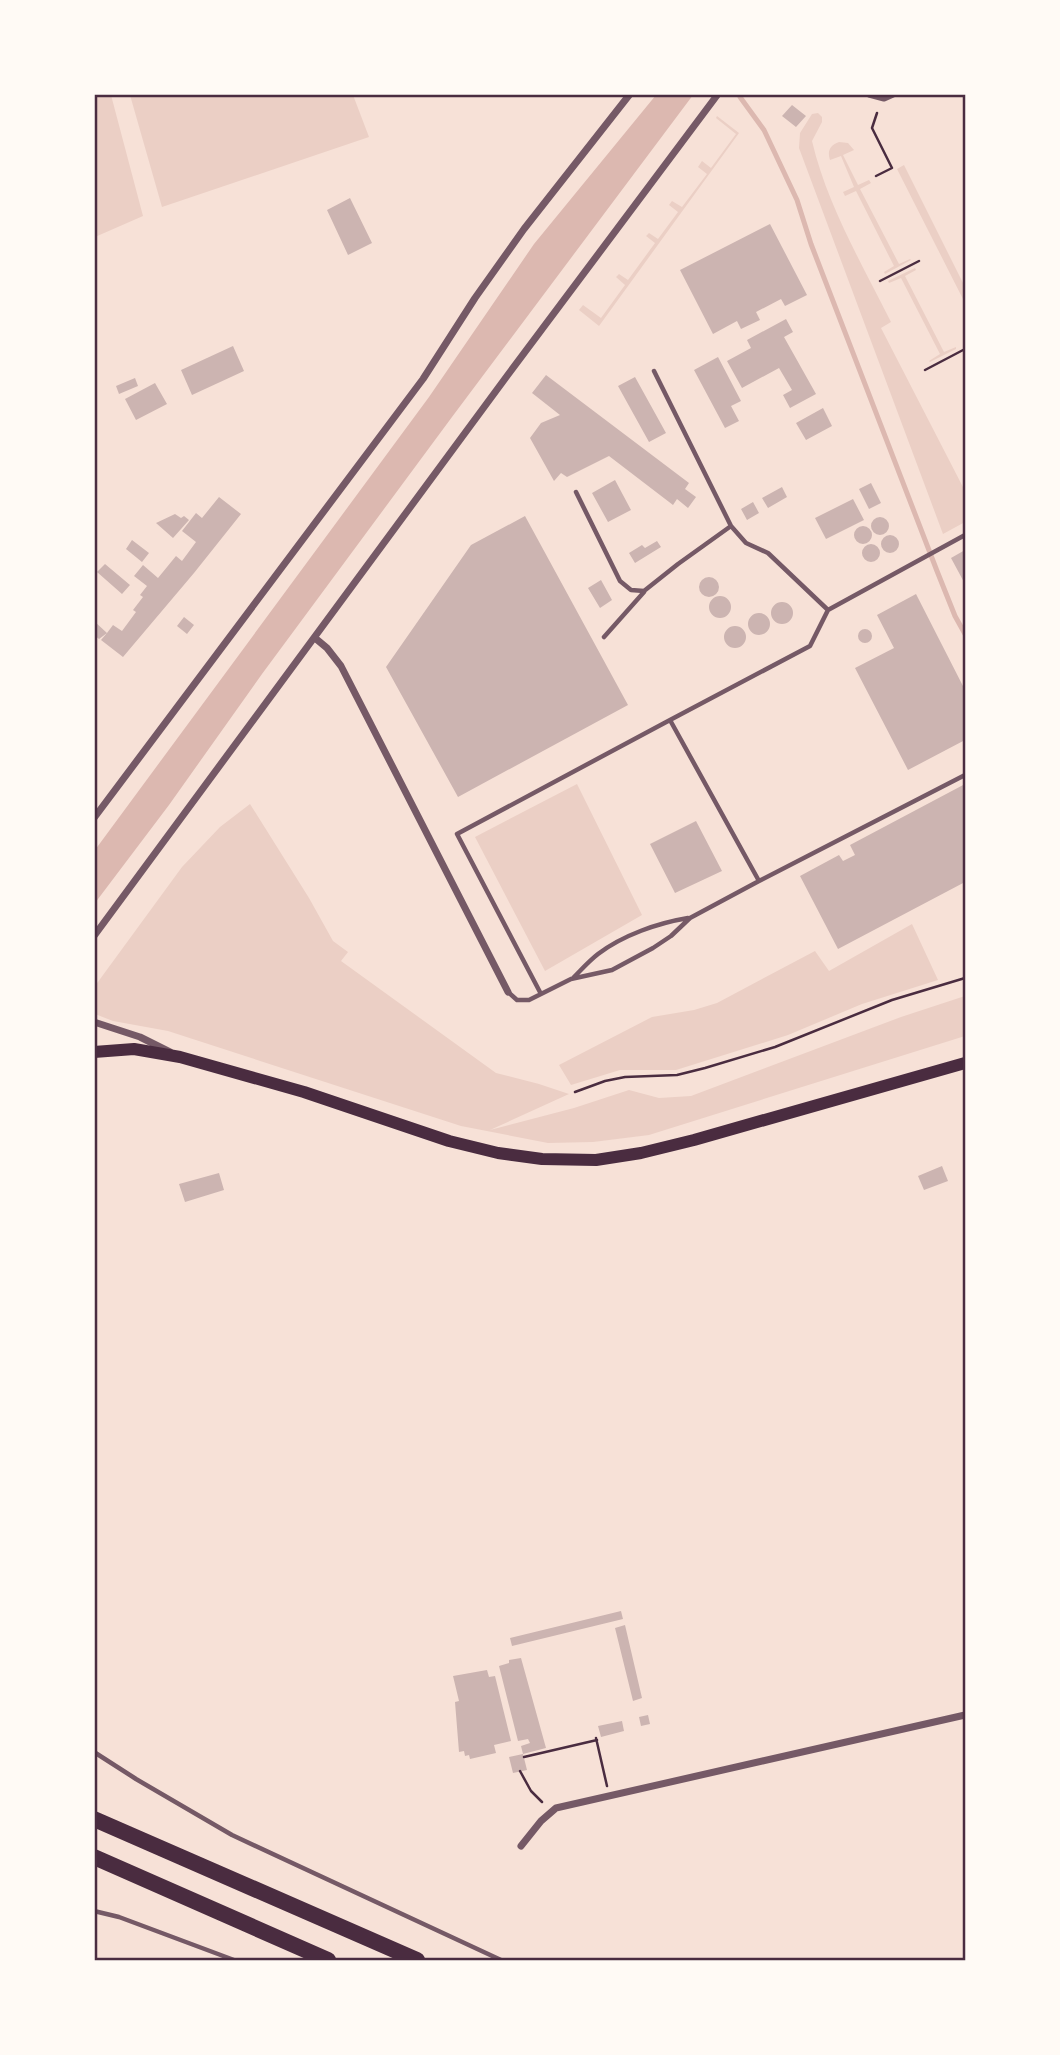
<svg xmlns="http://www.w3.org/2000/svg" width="1060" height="2055" font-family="Raleway,sans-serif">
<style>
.green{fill:#ebcfc5}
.water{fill:#dcb8b0}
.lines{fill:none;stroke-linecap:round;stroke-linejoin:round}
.stream{stroke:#dcb8b0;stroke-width:5}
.building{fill:#ccb4b1}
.path{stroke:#4a2c40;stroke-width:2.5}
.service{stroke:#755966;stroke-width:4.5}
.minor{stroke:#755966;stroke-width:7}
.secondary{stroke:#4a2c40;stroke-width:12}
.motorway{stroke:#4a2c40;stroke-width:16}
.neatline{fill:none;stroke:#4a2c40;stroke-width:2.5}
</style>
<rect width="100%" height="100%" fill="#f7e1d7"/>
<path class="green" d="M95,94L111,95L143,216L95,237Z
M130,95H353L369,137L162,207Z
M818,113L822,117V122L812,141C827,205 862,264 891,322L881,328L965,491V522L943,534L799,148L800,133L812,114Z
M717,116L739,133L599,326L579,310L583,305L601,318L625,285L616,277L619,274L628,280L655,243L646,236L649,233L658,239L678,212L669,205L672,201L682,207L707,174L698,167L702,161L711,168L736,134L716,118Z
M839,142L848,143L854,150L843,155L858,185L869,180L871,183L860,189L899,264L910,259L911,260L885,274L884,272L894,266L856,191L845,196L843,192L854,187L841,156L830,160C827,151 830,145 839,142Z
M904,165L965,287V303L897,169Z
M915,268L916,270L905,276L944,352L956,347V349L930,362L929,361L940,354L901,278L889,283L888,281Z
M577,784L642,915L545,971L475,837Z
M250,804L309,898L333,941L348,952L341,961L496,1073L539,1084L569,1094L490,1130L574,1108L629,1090L659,1098L691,1096L901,1017L965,996V1036L649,1135L593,1142L548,1143L461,1126L168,1031L113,1021L95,1014V986L182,867L220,827Z
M912,924L938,980L862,1004L788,1035L676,1070H620L571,1085L559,1065L652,1017L694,1010L717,1003L815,951L829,971Z"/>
<path class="water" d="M656,95H693L452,417L262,674L169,805L95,903V850L429,397L534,244Z"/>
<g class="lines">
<path class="stream" d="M740,97L764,130L797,200L811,244L937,571L955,616L965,634"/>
</g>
<path class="building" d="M792,105L806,116L796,127L782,116Z
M350,198L372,243L348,255L327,210Z
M770,224L807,295L785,306L781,299L756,312L760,320L741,329L737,321L713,334L680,270Z
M786,319L793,332L784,337L816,394L790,408L783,395L792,390L779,368L742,388L727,361L751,348L747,340Z
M233,346L244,371L192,395L181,370Z
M718,357L741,401L731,406L739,421L725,428L694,370Z
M546,375L689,483L685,489L696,497L688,508L677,499L673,505L609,456L567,477L561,473L554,481L530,438L541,423L560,415L532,393Z
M635,377L666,433L649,442L618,386Z
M135,378L138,386L119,394L116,386Z
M155,383L167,404L136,420L125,399Z
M823,408L832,426L806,440L796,423Z
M615,480L631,510L608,522L592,493Z
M871,483L881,503L869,509L859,489Z
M782,487L787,497L768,508L762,498Z
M219,497L241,514L194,573L123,657L101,640L107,633L99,639L94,635V621L107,633L113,625L122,631L136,612L133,610L143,597L140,595L147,586L134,576L143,565L158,578L176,556L182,561L196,542L182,531L196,513L202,518Z
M853,499L864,520L826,539L815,518Z
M753,502L759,513L747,520L741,509Z
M175,514L181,518L184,516L189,520L173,538L156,523Z
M525,516L628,705L458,797L386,667L471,545Z
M871 526a9 9 0 1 1 18 0a9 9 0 1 1-18 0Z
M854 535a9 9 0 1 1 18 0a9 9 0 1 1-18 0Z
M881 544a9 9 0 1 1 18 0a9 9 0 1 1-18 0Z
M132,540L149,553L142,562L126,549Z
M657,541L661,547L635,563L629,553L642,545L645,548Z
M862 553a9 9 0 1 1 18 0a9 9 0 1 1-18 0Z
M965,550V584L951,558Z
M105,564L130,585L122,594L97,572Z
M699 587a10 10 0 1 1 20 0a10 10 0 1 1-20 0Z
M601,580L612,600L600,608L588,588Z
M916,594L965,690V740L908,770L855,668L894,648L877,615Z
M709 607a11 11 0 1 1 22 0a11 11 0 1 1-22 0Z
M771 613a11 11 0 1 1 22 0a11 11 0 1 1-22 0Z
M748 624a11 11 0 1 1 22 0a11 11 0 1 1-22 0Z
M184,617L194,625L187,634L177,626Z
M724 637a11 11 0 1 1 22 0a11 11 0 1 1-22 0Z
M858 636a7 7 0 1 1 14 0a7 7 0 1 1-14 0Z
M965,784V882L838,949L800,876L839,855L843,861L855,855L850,845Z
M696,821L722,871L675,893L650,844Z
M942,1166L948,1181L924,1190L918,1176Z
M219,1173L224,1190L185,1202L179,1184Z
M621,1611L623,1619L512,1646L510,1638Z
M625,1625L642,1698L633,1701L615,1628Z
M521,1658L546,1748L523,1754L527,1770L513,1773L509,1757L523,1754L521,1746L530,1743L528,1739L518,1741L499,1666L509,1663V1660Z
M487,1670L489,1677L495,1676L511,1741L494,1745L496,1753L470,1759L469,1755L465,1756L464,1751L459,1752L455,1702L459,1701L453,1676Z
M648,1715L650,1724L641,1726L639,1717Z
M622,1721L624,1731L601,1737L598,1726Z"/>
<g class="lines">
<path class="path" d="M876,176L892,168L872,128L877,113
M880,281L919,261
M925,370L965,349
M575,1092L605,1081L625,1077L677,1075L705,1068L775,1047L892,1000L965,978
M596,1738L607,1786
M524,1757L597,1740
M520,1771L531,1791L542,1802"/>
<path class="service" d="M654,371L731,526L746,543L768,553L828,610
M576,492L620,581L631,590L644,591L678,564L731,526
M604,637L644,592
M670,720L810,646L828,610L965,535
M574,977C582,969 589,961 598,954C623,935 658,923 688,918
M508,992L517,1000H529L571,979L612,970L653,948L671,936L690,918L759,881L965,775
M541,994L457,834L670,720L759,881
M94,1752L136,1779L232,1835L501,1960
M94,1911L119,1917L234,1960"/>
<path class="minor" d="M869,94L884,98L893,94
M315,638L327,648L341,666L508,992
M94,818L423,379L475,298L524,229L630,94
M94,936L507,376L718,94
M94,1022L140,1037L170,1052
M521,1846L541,1821L556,1808L965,1715"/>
<path class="secondary" d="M94,1052L134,1049L180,1057L304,1092L449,1141L498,1153L542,1159L596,1160L641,1153L694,1140L965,1063"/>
<path class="motorway" d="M94,1819L417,1960
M94,1857L328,1960"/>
</g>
<rect width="1060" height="2055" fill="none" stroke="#fffaf5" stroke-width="192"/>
<rect x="96" y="96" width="868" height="1863" class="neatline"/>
</svg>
